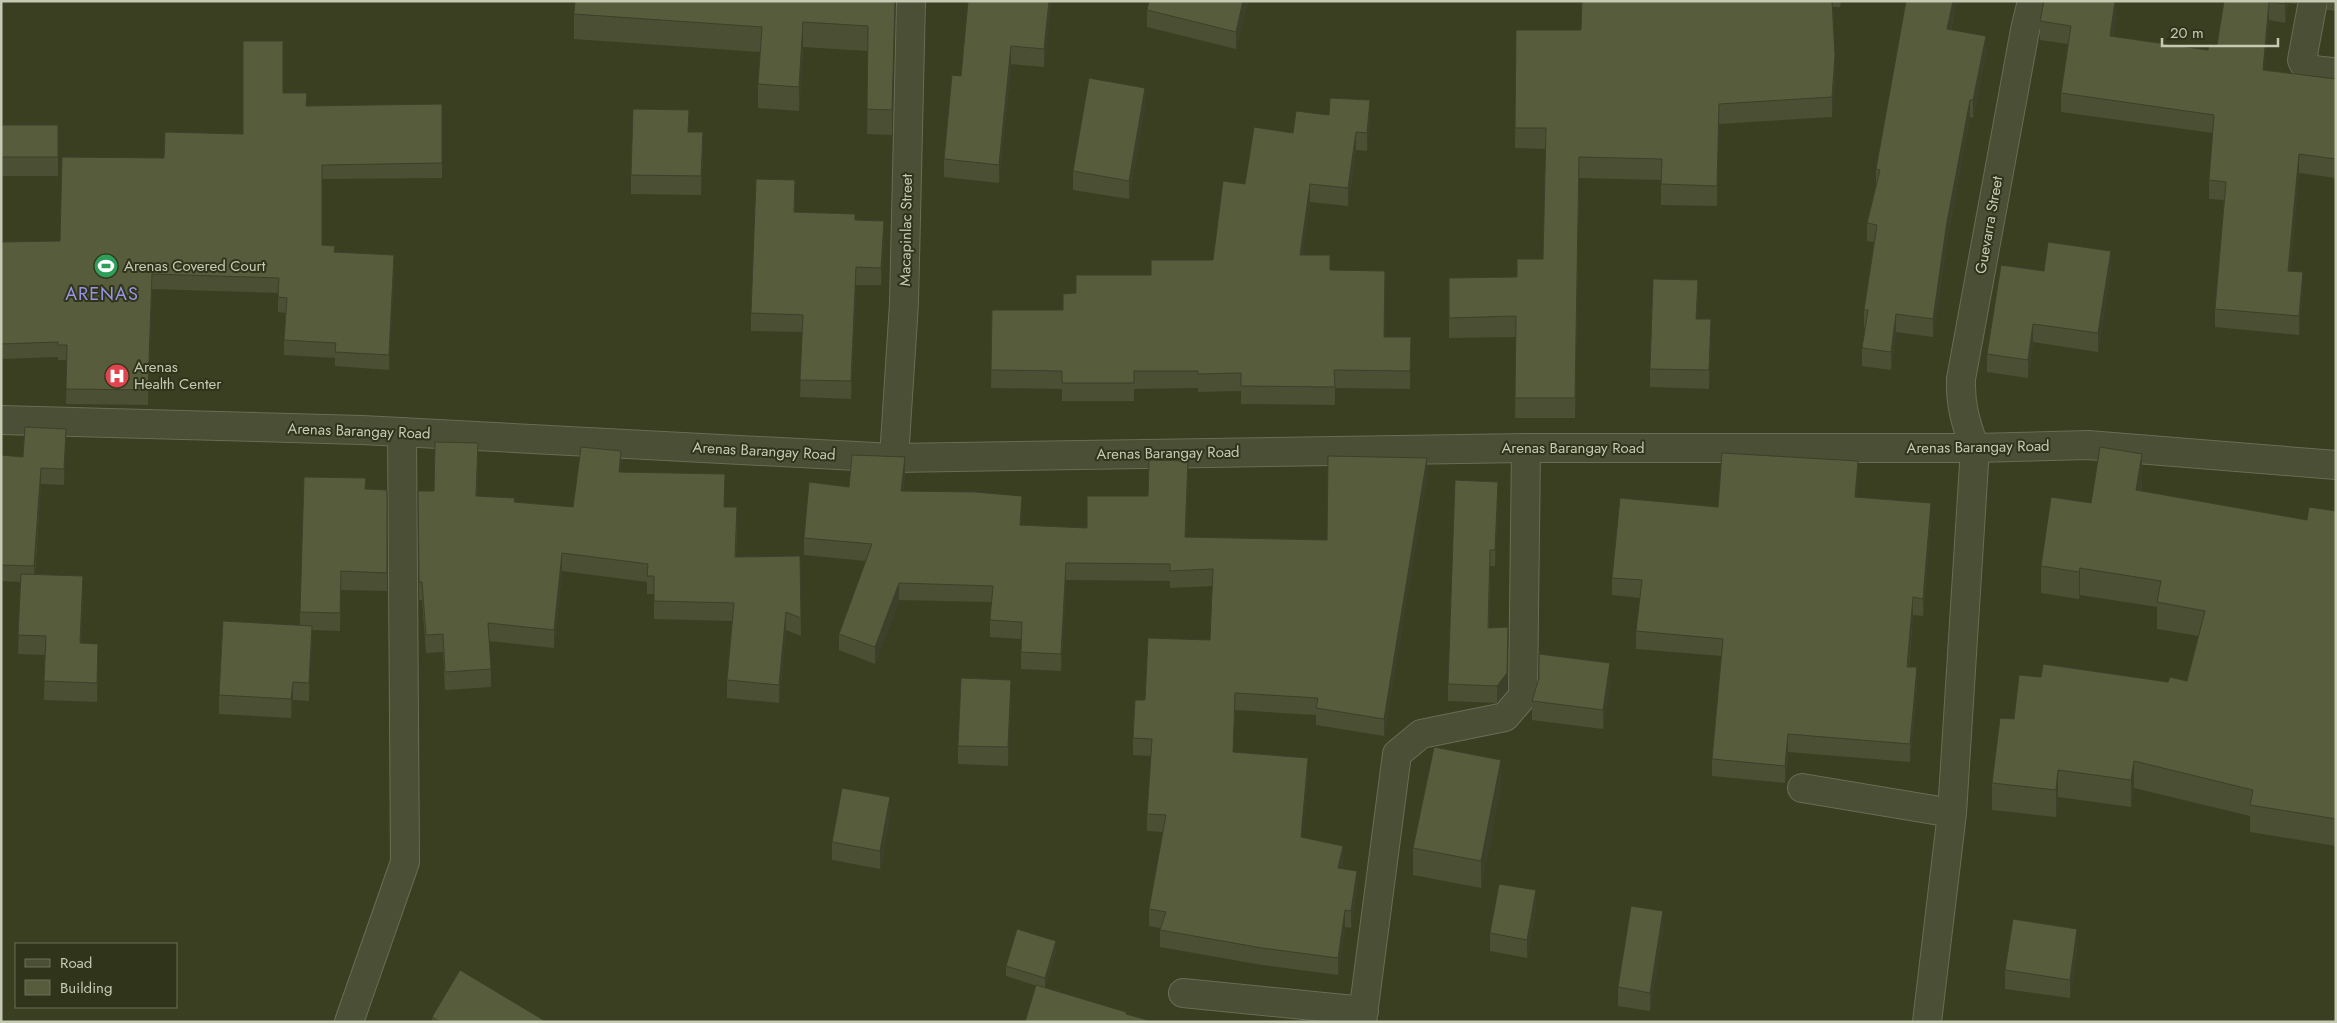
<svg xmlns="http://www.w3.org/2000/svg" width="2337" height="1023" font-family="Jost,sans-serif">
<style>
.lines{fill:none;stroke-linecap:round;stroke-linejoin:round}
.minor-casing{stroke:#686d54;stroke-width:30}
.tertiary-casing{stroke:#686d54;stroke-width:30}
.minor{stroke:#4a4f36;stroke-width:28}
.tertiary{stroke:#4a4f36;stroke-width:28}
.wall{fill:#4b4f34}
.shaded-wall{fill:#3d402a}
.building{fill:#575c3c;stroke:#3d402a}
.labels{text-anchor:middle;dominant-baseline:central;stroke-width:4;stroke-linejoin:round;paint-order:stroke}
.street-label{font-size:15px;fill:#c5cab2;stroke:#2f341b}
.poi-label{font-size:15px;fill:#c5cab2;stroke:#2f341b;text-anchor:start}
.quarter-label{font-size:18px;letter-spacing:1px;fill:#9894e8;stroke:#2f341b}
</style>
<rect width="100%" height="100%" fill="#3a3f22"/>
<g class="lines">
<defs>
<path id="minor" d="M2313,1L2302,60C2306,72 2324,71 2336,72
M894,458L904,303L911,1
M1802,788L1952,813L1975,448C1966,425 1960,404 1961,379L2025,30L2032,1
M1183,993L1364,1011
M349,1022L405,862L402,432
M1362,1022L1397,754L1421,734L1505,717L1523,696L1526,448
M1927,1022L1952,813"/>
<path id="tertiary" d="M1,420L362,430L894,458L1526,448H1975L2088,445L2336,465"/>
</defs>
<use href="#minor" class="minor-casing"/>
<use href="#tertiary" class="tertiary-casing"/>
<use href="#minor" class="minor"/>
<use href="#tertiary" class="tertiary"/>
</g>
<path class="wall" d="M575,1H895L892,135L867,134L868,51L803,47L799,111L758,108V84L760,52L574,39V14Z
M1051,1L1044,67L1011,64L999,183L944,177V159L961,76Z
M1149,1H1248L1236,49L1147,27V10Z
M1582,1H1841L1840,7H1833L1835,75L1832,117L1719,124L1717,206L1661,205V180L1579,178L1575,418H1515L1516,337L1449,338V278L1517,277L1543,259L1546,149L1515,148L1516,30H1581Z
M1957,1L1951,30L1986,54L1973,118L1970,117L1947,240L1933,337L1896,332L1891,370L1862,366V348L1865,328H1864V310L1874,242L1867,241V223L1876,186V169Z
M2116,1V15L2113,37L2208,50L2217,45L2224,1H2298L2296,4L2288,3L2285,23L2269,20L2264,70L2336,79V178L2299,173L2290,271L2303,291L2299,335L2215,327V309L2224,200L2209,199V180L2213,133L2061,112V93L2068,44L2040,40V21Z
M2327,1H2336V11L2327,10Z
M283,93L307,106L442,104V178L322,179V245L335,252L394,270L389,370L335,366V358L284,355V340L286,313L278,312V293L152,289L148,405L66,404L67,360H58V357L1,359V242L60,241L243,134Z
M1145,106L1129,199L1073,190V171Z
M1329,115L1370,118L1367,151L1356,150L1348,206L1310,202L1302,255L1385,337H1411L1410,389L1335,388V405L1241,404V391L1198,392V388L1134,389V401H1062V389L991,388L992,310H1063L1076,293L1213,260L1245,184L1293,133Z
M1,125H58V176H1Z
M688,132L703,150L701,195L631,194V175Z
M795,198L794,212L855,220L884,238L881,285H856L851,399L800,397L802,332L751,331V313Z
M2111,269L2098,352L2033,342L2028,378L1987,372V354L2044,271Z
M1698,298L1697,319L1711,338L1709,389L1650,387V369Z
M66,445L64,485L41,484L35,574L83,595L81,643L98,662L97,702L44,700L45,655L18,654L20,582L1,581V455L23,457Z
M478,461L477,496L515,502L573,507L621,469V472L725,507L737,525L736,557L800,556L801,636L786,630L779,703L727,698V680L732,621L654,619V594H647V582L562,571L554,648L489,641L491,669V687L445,690L443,652L426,653L422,600H419L418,491H434Z
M905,474L903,491L1022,513L1021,525L1087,528L1148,496L1188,478L1186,537L1327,540L1427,475L1384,736L1316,725V715L1235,710L1233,752L1308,774L1302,837L1343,862L1342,868L1357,887L1351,928L1345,927L1338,975L1262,965L1160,947V928L1149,926V909L1163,832L1147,831V814L1151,756L1133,755V738L1145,700L1210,640L1212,586L1170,588V581L1066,580L1061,671L1021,669V639L990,637V620L991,602L899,600L875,664L839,650V634L866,561L804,555V538L849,487Z
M1858,478L1856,497L1931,521L1923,616L1913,615L1909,667L1917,685L1910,762L1788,752L1785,783L1712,776V759L1721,656L1636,649V631L1640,598L1612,595V578L1718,507Z
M2142,481L2141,491L2307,520L2336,511V846L2250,832V816L2134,788L2131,807L2058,797L2056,817L1992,810V783L2014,719L2041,677L2168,682L2187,681L2199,636L2157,629V607L2080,595L2079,599L2041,593V566L2091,503Z
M366,489L387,490V591L341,590L340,631L312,630L309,701L293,700L291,718L219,714V695L300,625V612Z
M1498,499L1495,566H1490L1489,628L1508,643L1507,690L1497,703L1448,701V684Z
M1610,681L1603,729L1532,720V701Z
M1011,699L1008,766L958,764V746Z
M1501,786L1481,888L1413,875V848Z
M890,815L880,869L832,860V842Z
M1536,909L1527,958L1490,951V933Z
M1663,929L1650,1011L1618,1006V987Z
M2077,947L2070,998L2005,989V970Z
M1056,951L1045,988L1126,1014L1006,976V966Z
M432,1017L545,1022H432Z"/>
<path class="shaded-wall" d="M895,1L892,135V110Z
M1049,1H1051L1044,67V49Z
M1243,1H1248L1236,49V32Z
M1953,1H1957L1947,47V29Z
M2115,1H2116V15L2110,55V36Z
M2286,1H2288L2285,23V4Z
M2269,2V20L2263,89V70Z
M803,22V47L799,111V87Z
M1986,36V54L1973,118V100Z
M1011,46V64L999,183V165Z
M1835,55V75L1832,117V97Z
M1145,88V106L1129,199V181Z
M1370,100V118L1367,151V133Z
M1970,100V117L1947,240L1933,337V319L1947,222Z
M1719,104V124L1717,206V186Z
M703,132V150L701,195V176Z
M1356,132V150L1348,206V188Z
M2299,154V173L2288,290V271Z
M1310,184V202L1300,273V255Z
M884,221V238L881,285V268Z
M2111,251V269L2098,352V333Z
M394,255V270L389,370V355Z
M856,267V285L851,399V381Z
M2303,272V291L2299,335V316Z
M152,274V289L148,405V390Z
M1698,280V298L1696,337V319Z
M1896,314V332L1891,370V352Z
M1711,319V338L1709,389V370Z
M2033,324V342L2028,378V360Z
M66,429V445L64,485V469Z
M478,443V461L476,514V496Z
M621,451V469L619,490V472Z
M2142,454V481L2136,516V490Z
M905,457V474L901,508V491Z
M1427,458V475L1384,736V719Z
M1188,461V478L1185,554V537Z
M1858,461V478L1855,514V497Z
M41,468V484L34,582V566Z
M1498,482V499L1495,566V550Z
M1022,496V513L1020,541V525Z
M1931,503V521L1923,616V599Z
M562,553V571L554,648V630Z
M1066,563V580L1061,671V654Z
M2080,568V595L2079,599V572Z
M83,576V595L80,662V643Z
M899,583V600L875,664V647Z
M1913,597V615L1907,684V667Z
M786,612V630L779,703V685Z
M312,626V644L309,701V683Z
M1508,627L1507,690L1497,703V686Z
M98,644V662L97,702V683Z
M1610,663V681L1603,729V710Z
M1917,667V685L1910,762V744Z
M1011,680V699L1008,766V747Z
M293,682V700L291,718V699Z
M1788,734V752L1785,783V766Z
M1308,758V774L1301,854V837Z
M1501,760V786L1481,888V861Z
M2134,761V788L2131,807V780Z
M2058,770V797L2056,817V790Z
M890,797V815L880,869V851Z
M1343,846V862L1338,885V868Z
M1357,871V887L1351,928V911Z
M1536,890V909L1527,958V940Z
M1345,910V927L1338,975V958Z
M1663,911V929L1650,1011V993Z
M2077,929V947L2070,998V980Z
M1056,941V951L1045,988V978Z"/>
<path class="building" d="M575,1H895L892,110L867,109L868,26L803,22L799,87L758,84L762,27L574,14Z
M968,1H1049L1044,49L1011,46L999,165L944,159L952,75L961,76Z
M1149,1H1243L1236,32L1147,10Z
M1582,1H1832L1835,55L1832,97L1719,104L1717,186L1661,184L1662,159L1579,157L1575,398H1515L1516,316L1449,318V278L1517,277V259H1543L1546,128H1515L1516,30H1581Z
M1906,1H1953L1947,29L1986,36L1973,100H1970L1947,222L1933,319L1896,314L1891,352L1862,348L1868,310H1864L1877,225L1867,223L1880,170L1876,169Z
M2044,1H2115L2110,36L2208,50L2209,44L2217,45L2224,1H2286L2285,4L2269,2L2263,70L2336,79V159L2299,154L2288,271L2303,272L2299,316L2215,309L2226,182L2209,180L2214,115L2061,93L2071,26L2040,21Z
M243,41H283V93H307L306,106L442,104V163L322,165V245L335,246L334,252L394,255L389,355L335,352L336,343L284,340L287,298L278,297L279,278L152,274L148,390L66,389L67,345H58V342L1,344V242L60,241L62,157L164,158L165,132L243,134Z
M1089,78L1145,88L1129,181L1073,171Z
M1330,98L1370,100L1367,133L1356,132L1348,188L1310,184L1300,255H1330V270L1385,271L1384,337H1411L1410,371L1334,370L1335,387L1241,386V373L1198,374V371H1134V383H1062V371L991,370L992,310H1063V294L1076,293V275H1151V260H1213L1223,181L1245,184L1254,127L1293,133L1296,111L1329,115Z
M633,109L689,110L688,132H703L701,176L631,175Z
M1,125H58V157H1Z
M756,179L795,180L794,212L855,214V220L884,221L881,268L856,267L851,381L800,380L803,315L751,313Z
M2048,242L2111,251L2098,333L2033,324L2028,360L1987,354L2001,265L2044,271Z
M1653,279L1698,280L1696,319H1711L1709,370L1650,369Z
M25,427L66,429L64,469L41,468L34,566L1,565V455L23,457Z
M435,442L478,443L476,496L515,498L514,502L573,507L581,447L621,451L619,472L725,474L724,507H737L735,557L800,556L801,618L786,612L779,685L727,680L734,603L654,601V576H647L648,564L562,553L554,630L488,623L491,669L445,672L443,634L426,635L422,582H419L418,491H434Z
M2100,447L2142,454L2136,490L2307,520L2309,507L2336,511V819L2250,805L2253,790L2134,761L2131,780L2058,770L2056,790L1992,783L2000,718L2014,719L2019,675L2041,677L2043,664L2168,682L2170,677L2187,681L2205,611L2157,602L2161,581L2080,568L2079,572L2041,566L2051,497L2091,503Z
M1722,453L1858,461L1855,497L1931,503L1923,599L1913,597L1907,667H1917L1910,744L1788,734L1785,766L1712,759L1723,639L1636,631L1642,580L1612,578L1620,498L1718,507Z
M852,455L905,457L901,491L975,492L1022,496L1020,525L1087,528V496H1148L1149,460L1188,461L1185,537L1327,540L1328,456L1427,458L1384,719L1316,708L1318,698L1235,693L1233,752L1308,758L1301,837L1343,846L1338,868L1357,871L1351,911L1345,910L1338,958L1262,948L1160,930L1166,912L1149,909L1166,815L1147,814L1152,739L1133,738L1135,700H1145L1148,638L1210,640L1213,569L1170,571V564L1066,563L1061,654L1021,652L1022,622L990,620L993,586L899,583L875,647L839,634L872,544L804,538L809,482L849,487Z
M304,477L366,478L365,489L387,490V573L341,571L340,613L300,612Z
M1455,480L1498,482L1495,550H1490L1488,628L1508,627L1507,673L1497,686L1448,684Z
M21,574L83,576L80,643L98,644L97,683L44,681L46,636L18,635Z
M223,621L312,626L309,683L293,682L291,699L219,695Z
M1539,654L1610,663L1603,710L1532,701L1539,678Z
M961,678L1011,680L1008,747L958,746Z
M1434,747L1501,760L1481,861L1413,848Z
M842,788L890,797L880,851L832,842Z
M1499,884L1536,890L1527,940L1490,933Z
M1631,906L1663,911L1650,993L1618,987Z
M2013,919L2077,929L2070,980L2005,970Z
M1017,929L1056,941L1045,978L1006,966Z
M460,970L545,1021L544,1022H440L432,1017Z
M1036,985L1126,1012V1014L1151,1021V1022H1025Z"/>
<defs>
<symbol id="stadium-disc" viewBox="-11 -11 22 22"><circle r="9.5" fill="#2e9e5b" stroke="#2f341b"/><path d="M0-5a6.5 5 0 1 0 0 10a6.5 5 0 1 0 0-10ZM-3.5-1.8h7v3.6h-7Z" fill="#fff"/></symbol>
<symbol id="hospital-disc" viewBox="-11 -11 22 22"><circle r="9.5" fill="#e0444e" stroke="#2f341b"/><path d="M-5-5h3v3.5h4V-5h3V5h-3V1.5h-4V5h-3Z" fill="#fff"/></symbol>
</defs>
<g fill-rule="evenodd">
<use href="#stadium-disc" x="92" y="252" width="28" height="28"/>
<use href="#hospital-disc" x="103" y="362" width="28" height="28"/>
</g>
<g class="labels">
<g class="street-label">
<text transform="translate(1989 225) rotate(-80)">Guevarra Street</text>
<text transform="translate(906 230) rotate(-89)">Macapinlac Street</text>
<text transform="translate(359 431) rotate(2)">Arenas Barangay Road</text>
<text transform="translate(1978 447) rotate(-1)">Arenas Barangay Road</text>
<text x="1573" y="448">Arenas Barangay Road</text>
<text transform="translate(764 451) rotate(3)">Arenas Barangay Road</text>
<text transform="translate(1168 453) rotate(-1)">Arenas Barangay Road</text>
</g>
<g class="poi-label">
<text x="124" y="266">Arenas Covered Court</text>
<text x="134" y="367">Arenas<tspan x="134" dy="17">Health Center</tspan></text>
</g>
<g class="quarter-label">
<text x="102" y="294">ARENAS</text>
</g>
</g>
<rect width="2337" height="1023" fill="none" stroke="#c5cab2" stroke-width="5"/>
<rect x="15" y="943" width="162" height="65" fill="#2f341b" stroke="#6b7057"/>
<rect x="25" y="959" width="25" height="8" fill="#4a4f36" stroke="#6b7057"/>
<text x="60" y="968" font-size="15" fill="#c5cab2">Road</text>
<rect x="25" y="980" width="25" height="15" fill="#575c3c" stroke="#6b7057"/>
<text x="60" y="993" font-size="15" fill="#c5cab2">Building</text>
<path d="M2162 38v8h116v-8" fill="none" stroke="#c5cab2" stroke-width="2.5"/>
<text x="2170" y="38" font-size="15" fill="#c5cab2" stroke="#2f341b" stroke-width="4" paint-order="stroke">20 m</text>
</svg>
